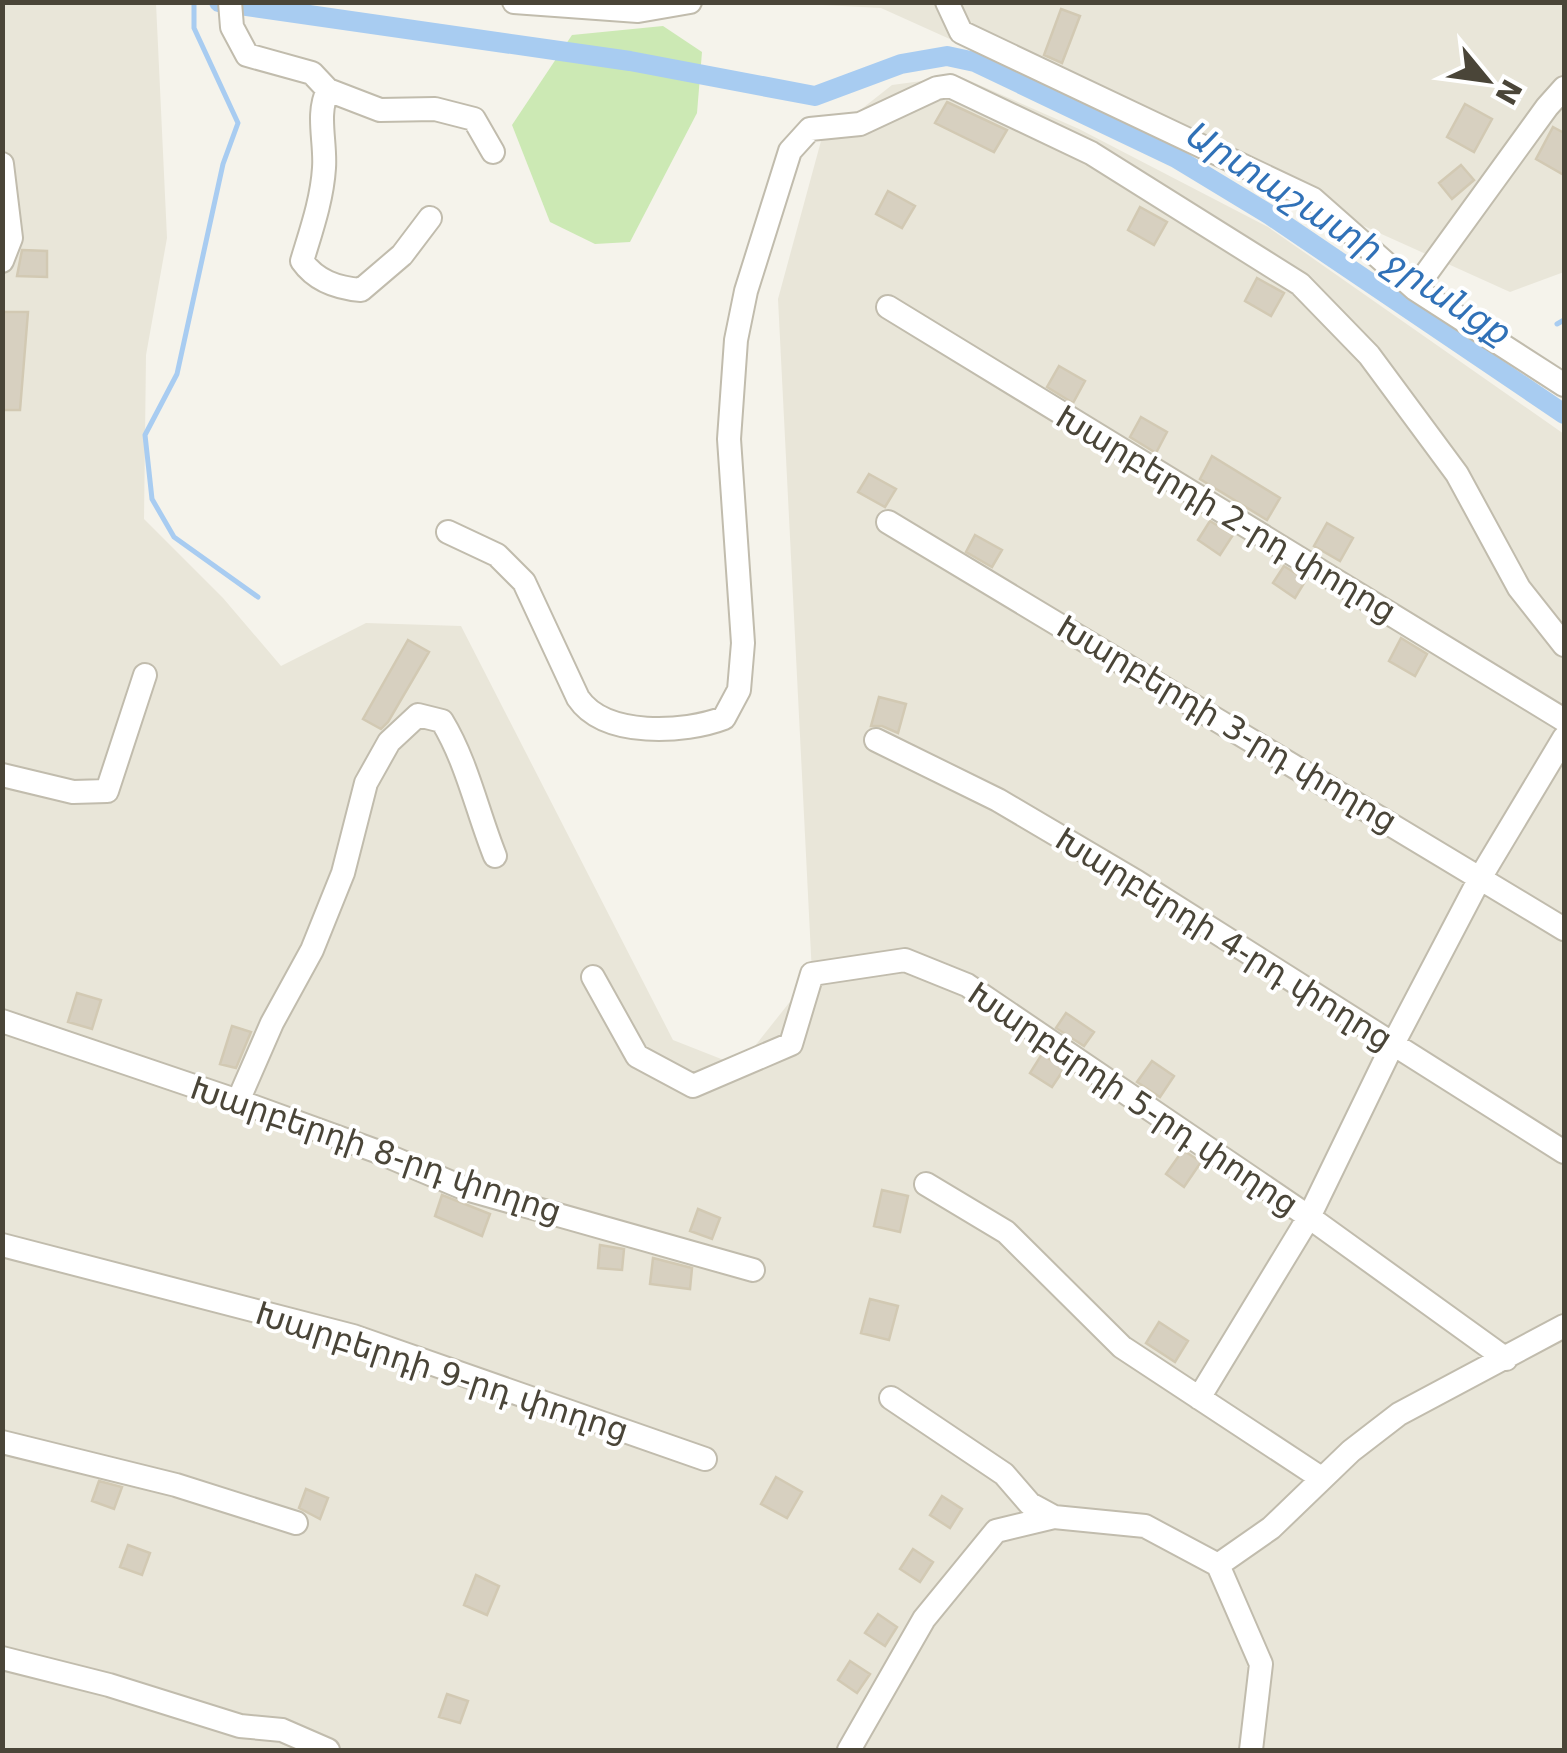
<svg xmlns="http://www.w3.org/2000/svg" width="1567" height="1753" font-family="'DejaVu Sans','Noto Sans Armenian',sans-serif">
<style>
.residential{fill:#e9e6d9}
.green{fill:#cce9b4}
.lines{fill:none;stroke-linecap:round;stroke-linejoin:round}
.stream{stroke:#a8ccf1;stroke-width:5}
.canal{stroke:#a8ccf1;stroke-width:20}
.building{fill:#d7d0c0;stroke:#d2c9b3;stroke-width:2.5}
.minor-casing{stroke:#c1bcad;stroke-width:26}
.minor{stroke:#fff;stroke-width:22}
.labels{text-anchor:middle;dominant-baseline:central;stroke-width:8;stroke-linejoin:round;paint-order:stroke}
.street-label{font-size:32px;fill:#4a4538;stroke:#fff}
.water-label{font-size:35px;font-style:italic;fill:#3071b7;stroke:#fff}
</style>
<rect width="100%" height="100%" fill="#f5f3eb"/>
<path class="residential" d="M3,3H156L167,238L146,355L144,519L223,598L281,666L366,623L461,626L673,1040L739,1066L812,974L778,299L821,141L892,85L959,76L1079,129L1268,227L1564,434V1750H3Z
M784,3H1564V272L1510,292L881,8Z"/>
<path class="green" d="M663,26L702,52L697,113L630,242L595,244L550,222L512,125L572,35Z"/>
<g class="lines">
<path class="stream" d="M194,2V28L238,123L223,164L177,374L145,435L152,499L174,537L258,597
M1557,324L1564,320"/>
<path class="canal" d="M219,2L630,61L815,96L901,64L947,56L975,62L1176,158L1270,215L1564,414"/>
</g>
<path class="building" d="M1061,9L1080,16L1062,63L1044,55Z
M947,102L1007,130L994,152L935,123Z
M1465,104L1492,119L1474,152L1447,137Z
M1553,127L1564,133V175L1536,159Z
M1461,165L1474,180L1452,199L1439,183Z
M888,191L915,206L902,228L876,214Z
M1140,207L1167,222L1154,245L1128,230Z
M22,250L47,251V277L17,276Z
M1257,278L1284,293L1271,316L1245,301Z
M2,312H28L20,410H2Z
M1059,366L1085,381L1073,403L1047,387Z
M1141,417L1167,432L1156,453L1130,437Z
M1212,456L1280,498L1267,520L1200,479Z
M869,474L896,489L885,507L858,492Z
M1210,521L1233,535L1220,555L1198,540Z
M1327,523L1353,538L1340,561L1314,546Z
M975,535L1002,550L992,567L966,552Z
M1284,566L1306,580L1295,598L1273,583Z
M1401,638L1427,654L1415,676L1389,661Z
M408,640L429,652L388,722L381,729L363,719Z
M879,697L906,704L898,733L882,726H871Z
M77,993L101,1000L92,1029L68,1022Z
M1066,1013L1094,1032L1084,1046L1056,1028Z
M232,1026L251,1032L236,1068L220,1064Z
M1042,1054L1064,1069L1052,1087L1030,1073Z
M1152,1061L1174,1076L1160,1097L1137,1082Z
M1183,1150L1201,1162L1184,1187L1166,1174Z
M882,1190L908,1196L900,1232L874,1226Z
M442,1195L490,1214L482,1236L435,1216Z
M698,1209L720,1218L712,1239L690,1231Z
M600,1245L624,1249L622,1270L598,1268Z
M653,1258L692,1268L690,1289L650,1284Z
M870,1299L898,1306L889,1340L861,1333Z
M1159,1322L1188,1341L1175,1362L1146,1343Z
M776,1477L802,1492L787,1518L761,1504Z
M99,1481L122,1487L114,1509L92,1501Z
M306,1489L328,1498L320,1519L299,1508Z
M942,1496L962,1509L950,1528L930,1515Z
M128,1545L150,1553L142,1575L120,1567Z
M913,1549L933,1562L920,1582L900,1569Z
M476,1575L499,1586L487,1615L464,1605Z
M878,1614L897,1627L885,1646L865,1633Z
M850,1661L870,1674L857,1693L838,1680Z
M447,1694L468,1701L460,1723L439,1717Z"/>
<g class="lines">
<defs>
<path id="minor" d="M230,2L232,27L247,55L312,73L328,90L380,110L435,109L474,119L493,152
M514,2L638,11L690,2
M947,2L961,32L1313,199L1415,289L1564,385
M328,90C316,114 326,142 324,168C322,200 311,231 302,261C316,281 337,288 361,290L402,255L430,218
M2,164L11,238L2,261
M1415,289L1547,107L1564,88
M888,307L1564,720
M888,522L1564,929
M448,532L497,555L524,582L578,698C605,738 685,733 724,718L739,690L743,643L729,439L736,340L746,291L790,151L810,129L860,124L937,88L950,86L1091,153L1300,284L1369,355L1457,474L1519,588L1564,645
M876,740L998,800L1137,882L1564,1152
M2,775L73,792L107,791L145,675
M593,977L637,1056L693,1086L791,1044L812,974L905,960L967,985L1309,1217L1506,1359
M2,1021L238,1101L376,1151L466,1189L753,1270
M238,1101L272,1023L312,950L343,873L366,783L389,742L418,715L442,721C467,762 477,811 495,856
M926,1184L1006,1232L1122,1347L1321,1478
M2,1245L353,1336L705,1459
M891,1398L1004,1474L1030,1504L1054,1517
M1199,1398L1309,1217L1393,1044L1480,878L1564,738
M2,1442L176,1485L296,1523
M1218,1565L1271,1528L1351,1451L1399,1414L1564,1326
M1218,1565L1261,1664L1251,1750
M2,1658L109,1685L240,1726L282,1730L328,1750
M849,1750L924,1619L996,1531L1054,1517L1145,1526L1218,1565"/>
</defs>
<use href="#minor" class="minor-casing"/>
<use href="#minor" class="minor"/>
</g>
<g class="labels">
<g class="street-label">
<text transform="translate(1226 514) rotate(31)">Խարբերդի 2-րդ փողոց</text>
<text transform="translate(1227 724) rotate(31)">Խարբերդի 3-րդ փողոց</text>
<text transform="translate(1224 939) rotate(32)">Խարբերդի 4-րդ փողոց</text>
<text transform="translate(1133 1099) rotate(34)">Խարբերդի 5-րդ փողոց</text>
<text transform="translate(376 1150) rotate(19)">Խարբերդի 8-րդ փողոց</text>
<text transform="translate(442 1372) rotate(18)">Խարբերդի 9-րդ փողոց</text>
</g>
<g class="water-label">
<text transform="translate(1349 234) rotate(33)">Արտաշատի ջրանցք</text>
</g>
</g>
<rect width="1567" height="1753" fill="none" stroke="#4a4538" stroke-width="10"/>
<g transform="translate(1487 80) rotate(119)" stroke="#ffffff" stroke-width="8" paint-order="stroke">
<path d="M0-8L18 38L0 25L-18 38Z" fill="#4a4538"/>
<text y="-15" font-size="28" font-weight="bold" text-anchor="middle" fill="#4a4538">N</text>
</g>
</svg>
